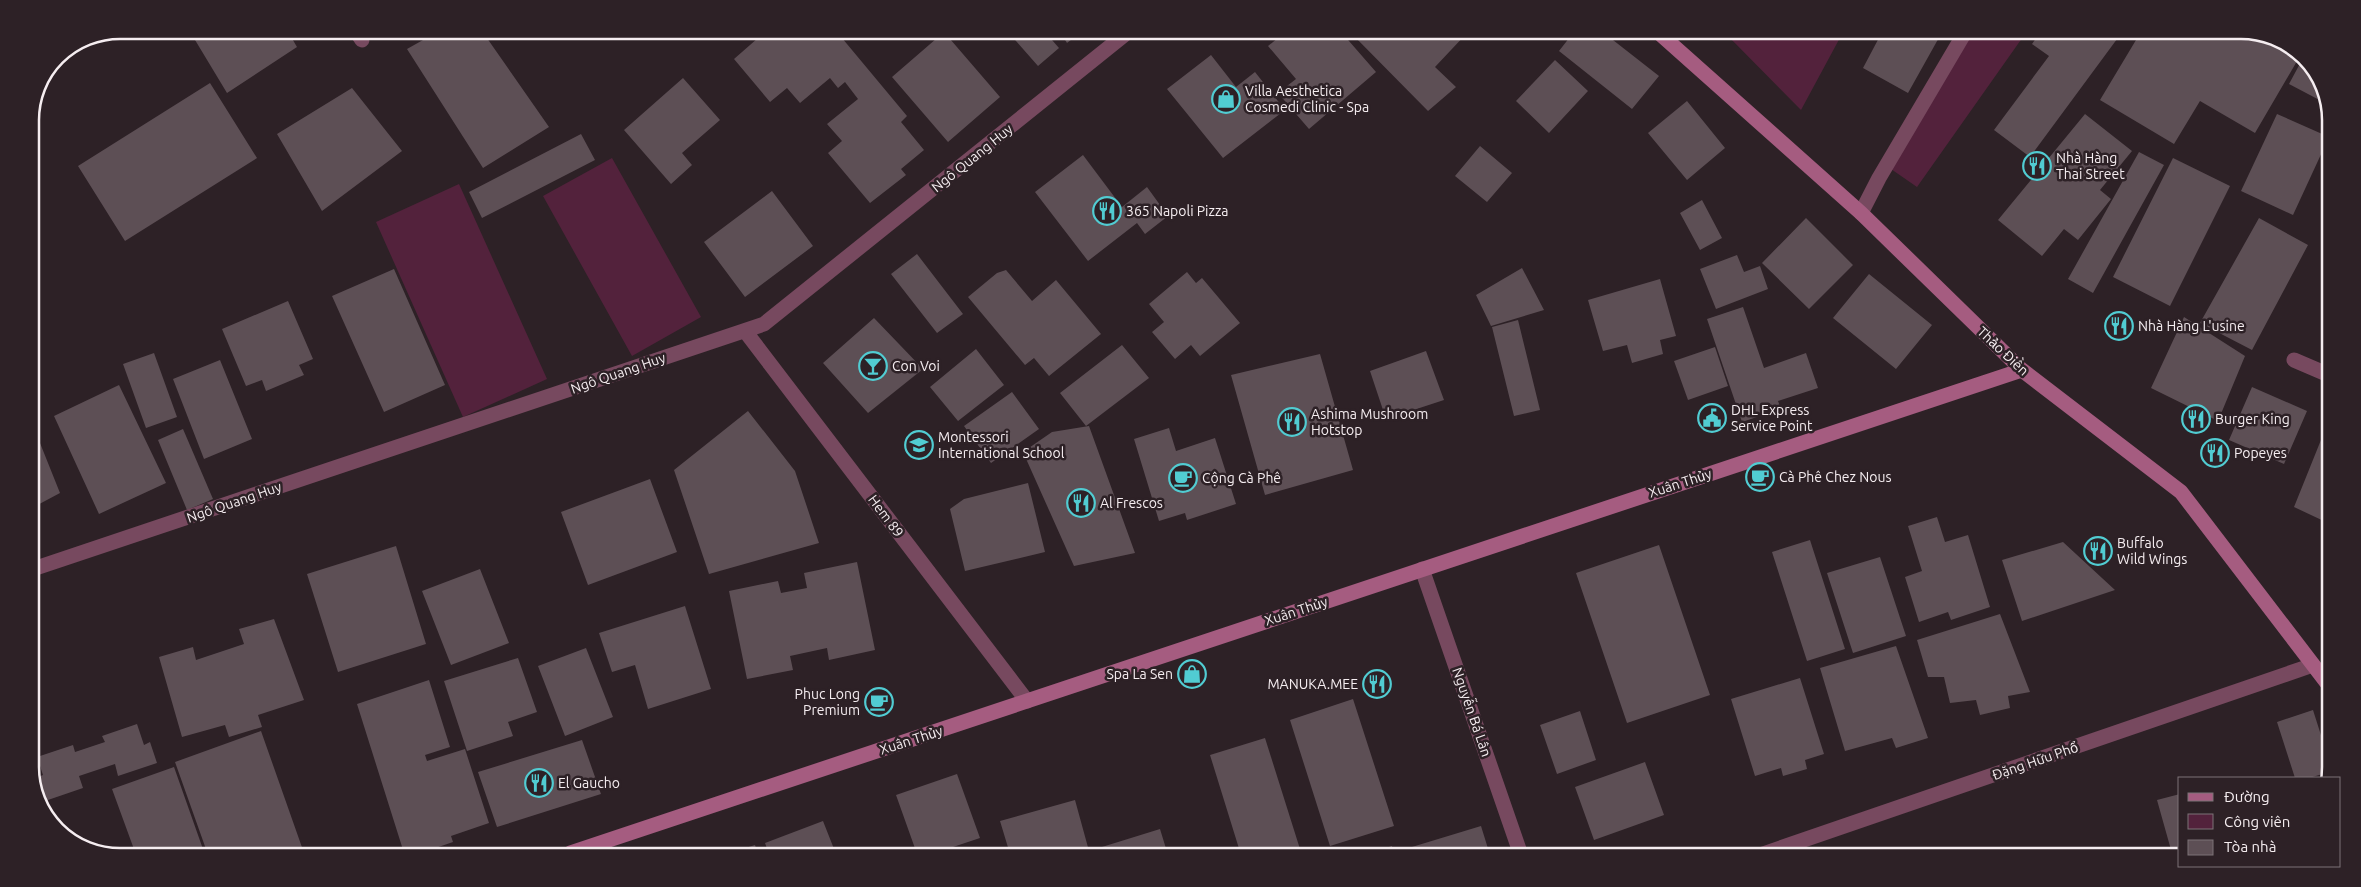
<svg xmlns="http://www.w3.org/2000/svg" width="2361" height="887" font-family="Ubuntu,sans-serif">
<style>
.green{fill:#53223c}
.building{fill:#5d4f55}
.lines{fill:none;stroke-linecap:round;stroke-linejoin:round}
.lane{stroke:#77495f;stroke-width:15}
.street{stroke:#77495f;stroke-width:15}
.secondary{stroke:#a55c80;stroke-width:15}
.labels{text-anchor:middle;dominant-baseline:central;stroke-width:5;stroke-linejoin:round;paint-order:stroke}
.poi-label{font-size:14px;fill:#f5edf0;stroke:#2d2126;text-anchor:start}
.street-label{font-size:14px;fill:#f5edf0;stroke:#2d2126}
.rim{fill:none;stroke:#f5edf0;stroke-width:2.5}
</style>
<rect width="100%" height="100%" fill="#2d2126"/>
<path class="green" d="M1726,34H1842L1801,110Z
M1970,34H2025L1917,187L1891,169Z
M612,158L701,317L632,356L543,196Z
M459,184L547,379L463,417L376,222Z"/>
<path class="building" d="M189,30H287L297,47L227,93Z
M439,31H482L549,127L483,168L407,49Z
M720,31H739L727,40Z
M766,31H772L778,39L787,32H837L907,116L901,122L924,150L901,169L906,175L870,203L828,153L842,141L827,124L858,99L845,82L838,88L830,78L800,103L787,88L770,102L734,59Z
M944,32L1000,97L948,142L892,77Z
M1008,32H1045L1059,48L1038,66Z
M1060,32H1081L1067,43Z
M1284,33H1342L1376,72L1309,129L1278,93L1296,79L1268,46Z
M1351,33H1467L1435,67L1456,87L1428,111Z
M1573,33H1604L1659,76L1632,109L1559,51Z
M1881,34H1941L1908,93L1863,68Z
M2039,34L2120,35L2030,157L1994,130L2049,56L2032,44Z
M2139,35H2270L2300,56L2255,133L2200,101L2174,144L2100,100Z
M1211,55L1236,87L1255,72L1285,110L1223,158L1167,89Z
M2303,58L2312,65L2327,104L2289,84Z
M1555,60L1588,91L1549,133L1516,101Z
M683,78L720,120L682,153L692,165L671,184L624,130Z
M210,83L257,158L125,241L78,166Z
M352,88L402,151L322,211L277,134Z
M1687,101L1725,148L1687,180L1648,133Z
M2085,114L2132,151L2100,190L2111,199L2078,240L2064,229L2042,256L1998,220Z
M2277,114L2329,137L2293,215L2241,191Z
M581,134L595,160L482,218L469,192Z
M1480,146L1512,173L1487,202L1455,176Z
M2139,152L2164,165L2093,293L2068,279Z
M1083,155L1122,207L1147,187L1168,216L1145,234L1137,223L1088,261L1035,192Z
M2173,158L2230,186L2170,306L2113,277Z
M772,191L813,246L745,297L704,242Z
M1702,200L1722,238L1700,250L1680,213Z
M1806,218L1853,265L1809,309L1762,263Z
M2259,218L2308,245L2252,350L2200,323Z
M917,254L963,314L937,333L891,274Z
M1737,255L1744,272L1760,266L1768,289L1716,309L1700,269Z
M1522,268L1544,310L1491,326L1476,295Z
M394,269L445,385L384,412L332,296Z
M1006,270L1032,301L1056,280L1101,334L1049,376L1034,358L1025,365L968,297L997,273Z
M1187,272L1196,283L1202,278L1240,323L1200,356L1191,345L1175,359L1152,332L1164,322L1149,304Z
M1869,274L1932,325L1896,369L1833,318Z
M1660,279L1676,336L1660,340L1663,354L1632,363L1627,345L1603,351L1588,300Z
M288,301L313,359L299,365L304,375L266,391L262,380L246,386L222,329Z
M1743,307L1764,368L1806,353L1818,388L1778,401L1781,409L1742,422L1707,319Z
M2184,317L2245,356L2218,421L2151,388Z
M874,318L923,369L868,413L823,363Z
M1518,320L1540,410L1514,416L1492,327Z
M1122,345L1149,378L1086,426L1060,393Z
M1715,347L1728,386L1688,400L1674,361Z
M976,349L1004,385L958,421L930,387Z
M1426,351L1444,400L1386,419L1370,371Z
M154,353L177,417L146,428L123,364Z
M1320,354L1353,470L1265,495L1231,375Z
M220,360L252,439L204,459L173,379Z
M119,385L166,483L99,514L54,416Z
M2252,387L2307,411L2284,464L2229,440Z
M1012,392L1039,429L991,463L964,426Z
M748,411L795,471L819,543L709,574L674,470Z
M30,418L60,493L30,509Z
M2329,420L2328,523L2294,507Z
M1089,426L1135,553L1074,566L1023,452L1052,432Z
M1169,428L1176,451L1215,438L1236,504L1187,520L1185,513L1159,521L1134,439Z
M183,429L213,499L187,510L158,440Z
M650,479L677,552L588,585L561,512Z
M1028,483L1045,552L965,571L950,509L964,499Z
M1937,517L1945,542L1968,535L1990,607L1951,620L1948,612L1919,622L1905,577L1922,571L1908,526Z
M1810,540L1845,649L1807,661L1772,552Z
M2063,542L2115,590L2022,621L2002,560Z
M1659,545L1710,695L1627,723L1576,573Z
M396,546L426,644L338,672L307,574Z
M1880,557L1906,636L1853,653L1827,573Z
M857,562L875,650L829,660L827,648L790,656L793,670L747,679L729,591L778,581L781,593L807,588L804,573Z
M480,569L509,643L451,665L422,591Z
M685,606L711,689L648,709L635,665L612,672L599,633Z
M2000,614L2030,692L2008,696L2010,708L1980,715L1976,700L1950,703L1944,677H1928L1917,640Z
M274,619L304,700L258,715L262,727L229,737L225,725L182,737L159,657L193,647L196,660L244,644L239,629Z
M1896,646L1928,738L1896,748L1892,738L1845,751L1820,668Z
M586,648L613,717L565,736L538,666Z
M518,658L537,712L508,722L513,736L467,751L444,681Z
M1800,678L1824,754L1805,760L1807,769L1783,776L1781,768L1755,776L1731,699Z
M429,680L450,747L425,755L427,761L465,749L489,823L451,836L453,842L421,853H404L357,704Z
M1353,699L1394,826L1330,846L1290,720Z
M2313,710L2326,751V773L2309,778H2295L2277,722Z
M1580,711L1596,760L1557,774L1540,725Z
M137,724L144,745L150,742L157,763L118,776L115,764L79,776L83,788L45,801L38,777L43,775L37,757L73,745L75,752L105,742L102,736Z
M261,731L304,853L207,852L175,762Z
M1265,738L1300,849L1282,855H1241L1210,755Z
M582,740L601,794L497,827L478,772Z
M1645,762L1664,815L1594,840L1575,787Z
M174,767L204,852H135L112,789Z
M957,774L980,838L932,854H917L896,795Z
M2180,794V857H2173L2157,800Z
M1075,800L1089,851L1160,829L1168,855L1010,854L1000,821Z
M823,821L836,854H769L765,843Z
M1481,826L1490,855H1404L1402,850Z
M755,845L758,854H730V853Z
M1392,846L1394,855H1364Z"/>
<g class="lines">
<path class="lane" d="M356,31L362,40"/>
<path class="street" d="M1861,213L1879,178L1964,34
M745,331L1027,701
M2294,360L2329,375
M1422,569L1521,855
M30,570L764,324L1128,32
M1757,856L2313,665"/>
<path class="secondary" d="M1659,33L1861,213L2022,370L2181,492L2327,683
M570,853L2022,370"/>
</g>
<defs>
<symbol id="shop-ring" viewBox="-11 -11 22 22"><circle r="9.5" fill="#2d2126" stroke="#51ccd2" stroke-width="1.5"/><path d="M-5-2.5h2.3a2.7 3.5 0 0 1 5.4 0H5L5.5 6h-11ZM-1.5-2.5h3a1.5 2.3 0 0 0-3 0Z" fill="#51ccd2"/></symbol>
<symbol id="restaurant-ring" viewBox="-11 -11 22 22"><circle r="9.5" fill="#2d2126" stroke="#51ccd2" stroke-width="1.5"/><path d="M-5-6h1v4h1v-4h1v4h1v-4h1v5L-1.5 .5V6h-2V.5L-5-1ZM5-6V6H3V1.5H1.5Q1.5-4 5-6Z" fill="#51ccd2"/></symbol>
<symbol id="bar-ring" viewBox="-11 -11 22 22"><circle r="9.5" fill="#2d2126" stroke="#51ccd2" stroke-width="1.5"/><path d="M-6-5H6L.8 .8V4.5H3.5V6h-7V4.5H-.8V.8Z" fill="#51ccd2"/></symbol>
<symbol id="civic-ring" viewBox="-11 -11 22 22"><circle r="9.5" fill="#2d2126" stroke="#51ccd2" stroke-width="1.5"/><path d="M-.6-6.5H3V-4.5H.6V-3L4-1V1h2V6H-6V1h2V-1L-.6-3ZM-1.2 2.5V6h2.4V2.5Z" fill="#51ccd2"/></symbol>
<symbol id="school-ring" viewBox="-11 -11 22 22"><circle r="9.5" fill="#2d2126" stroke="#51ccd2" stroke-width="1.5"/><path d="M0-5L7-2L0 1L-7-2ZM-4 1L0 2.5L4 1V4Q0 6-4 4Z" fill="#51ccd2"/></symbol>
<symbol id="cafe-ring" viewBox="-11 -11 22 22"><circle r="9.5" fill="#2d2126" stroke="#51ccd2" stroke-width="1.5"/><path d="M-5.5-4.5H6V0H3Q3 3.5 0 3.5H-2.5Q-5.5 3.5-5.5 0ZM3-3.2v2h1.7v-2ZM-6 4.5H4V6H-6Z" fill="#51ccd2"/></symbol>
</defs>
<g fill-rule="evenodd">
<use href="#shop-ring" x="1210" y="83" width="32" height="32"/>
<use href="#restaurant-ring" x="2021" y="150" width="32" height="32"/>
<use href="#restaurant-ring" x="1091" y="195" width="32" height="32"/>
<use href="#restaurant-ring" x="2103" y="310" width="32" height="32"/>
<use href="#bar-ring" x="857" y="350" width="32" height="32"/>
<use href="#civic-ring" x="1696" y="402" width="32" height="32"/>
<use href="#restaurant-ring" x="2180" y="403" width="32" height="32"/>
<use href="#restaurant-ring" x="1276" y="406" width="32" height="32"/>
<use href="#school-ring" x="903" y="429" width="32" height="32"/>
<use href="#restaurant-ring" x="2199" y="437" width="32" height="32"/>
<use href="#cafe-ring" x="1744" y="461" width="32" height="32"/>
<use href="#cafe-ring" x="1167" y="462" width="32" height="32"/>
<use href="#restaurant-ring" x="1065" y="487" width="32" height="32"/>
<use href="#restaurant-ring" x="2082" y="535" width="32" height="32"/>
<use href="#shop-ring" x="1176" y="658" width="32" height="32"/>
<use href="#restaurant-ring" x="1361" y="668" width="32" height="32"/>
<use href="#cafe-ring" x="863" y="686" width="32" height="32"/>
<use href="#restaurant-ring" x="523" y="767" width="32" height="32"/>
</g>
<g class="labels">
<g class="poi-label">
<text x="1245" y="91">Villa Aesthetica<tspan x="1245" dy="16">Cosmedi Clinic - Spa</tspan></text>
<text x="2056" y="158">Nhà Hàng<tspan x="2056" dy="16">Thai Street</tspan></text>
<text x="1126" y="211">365 Napoli Pizza</text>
<text x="2138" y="326">Nhà Hàng L'usine</text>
<text x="892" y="366">Con Voi</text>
<text x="1731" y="410">DHL Express<tspan x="1731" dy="16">Service Point</tspan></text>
<text x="1311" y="414">Ashima Mushroom<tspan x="1311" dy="16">Hotstop</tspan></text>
<text x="2215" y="419">Burger King</text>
<text x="938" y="437">Montessori<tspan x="938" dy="16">International School</tspan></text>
<text x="2234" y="453">Popeyes</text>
<text x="1779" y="477">Cà Phê Chez Nous</text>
<text x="1202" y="478">Cộng Cà Phê</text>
<text x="1100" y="503">Al Frescos</text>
<text x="2117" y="543">Buffalo<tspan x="2117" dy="16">Wild Wings</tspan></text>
<text x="1173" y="674" text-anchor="end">Spa La Sen</text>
<text x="1358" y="684" text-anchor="end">MANUKA.MEE</text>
<text x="860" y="694" text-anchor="end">Phuc Long<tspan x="860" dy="16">Premium</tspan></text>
<text x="558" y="783">El Gaucho</text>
</g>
<g class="street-label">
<text transform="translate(972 158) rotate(-39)">Ngô Quang Huy</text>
<text transform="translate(2003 351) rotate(43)">Thảo Điền</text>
<text transform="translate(618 373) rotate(-19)">Ngô Quang Huy</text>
<text transform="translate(1680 483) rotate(-18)">Xuân Thủy</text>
<text transform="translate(234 502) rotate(-19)">Ngô Quang Huy</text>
<text transform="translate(886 516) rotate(53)">Hem 89</text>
<text transform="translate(1296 611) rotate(-18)">Xuân Thủy</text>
<text transform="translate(1472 712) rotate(71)">Nguyễn Bá Lân</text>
<text transform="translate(911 740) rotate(-18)">Xuân Thủy</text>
<text transform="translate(2035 761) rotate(-19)">Đặng Hữu Phổ</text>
</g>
</g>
<path d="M0 0H2361V887H0ZM120 39H2241A81 81 0 0 1 2322 120V767A81 81 0 0 1 2241 848H120A81 81 0 0 1 39 767V120A81 81 0 0 1 120 39Z" fill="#2d2126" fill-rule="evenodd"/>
<path class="rim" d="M120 39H2241A81 81 0 0 1 2322 120V767A81 81 0 0 1 2241 848H120A81 81 0 0 1 39 767V120A81 81 0 0 1 120 39Z"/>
<rect x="2178" y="777" width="162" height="90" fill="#2d2126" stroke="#7d7377"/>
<rect x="2188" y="793" width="25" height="8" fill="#a55c80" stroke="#7d7377"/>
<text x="2224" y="802" font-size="15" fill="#f5edf0">Đường</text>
<rect x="2188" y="814" width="25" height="15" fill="#53223c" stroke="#7d7377"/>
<text x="2224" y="827" font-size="15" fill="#f5edf0">Công viên</text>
<rect x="2188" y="840" width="25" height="15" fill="#5d4f55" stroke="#7d7377"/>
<text x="2224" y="852" font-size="15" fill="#f5edf0">Tòa nhà</text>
</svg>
